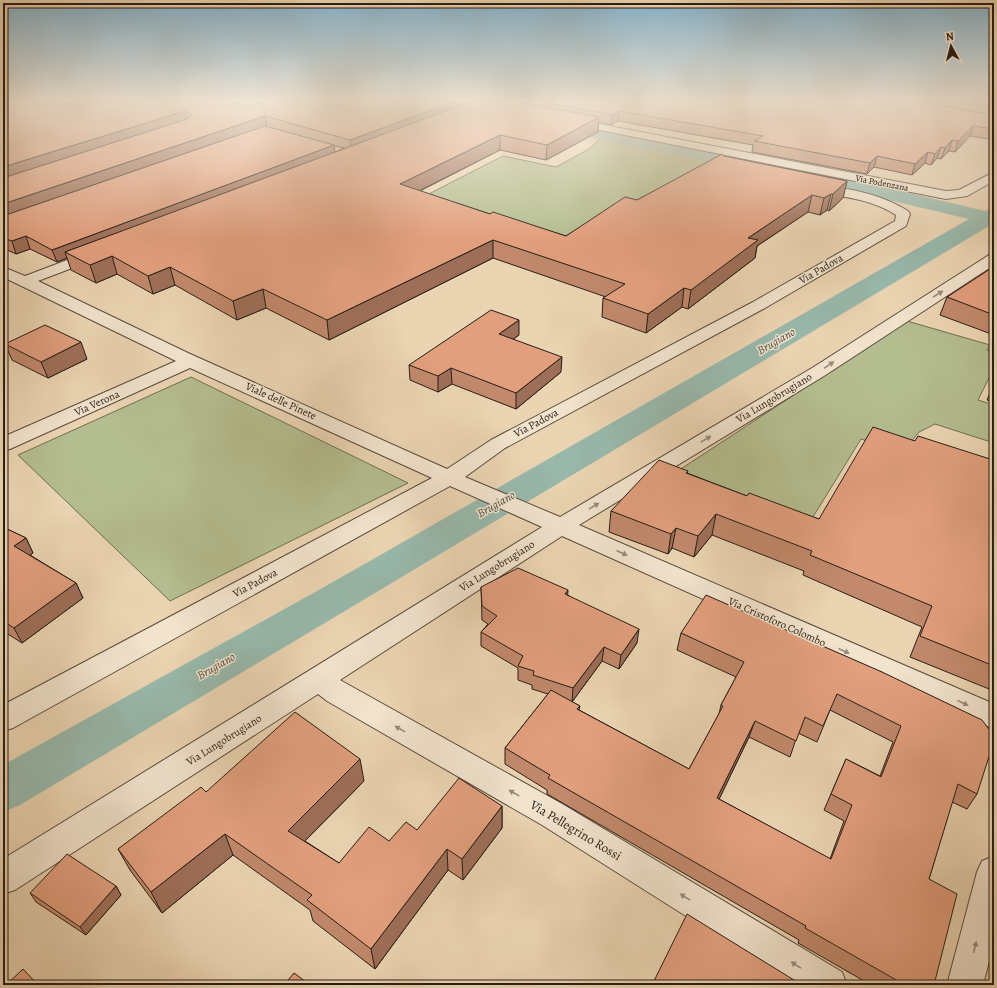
<svg xmlns="http://www.w3.org/2000/svg" width="997" height="988" font-family="Alegreya,serif">
<style>
.green{fill:#b4bd8f;stroke:#6e6d52}
.lines{fill:none;stroke-linecap:round;stroke-linejoin:round}
.canal{fill:#98b8ab;fill-rule:evenodd}
.minor-casing{stroke:#594b3d;stroke-width:2}
.minor{fill:#f2e3cd;fill-rule:evenodd}
.wall{fill:#c2896c;stroke:#281d16;fill-rule:evenodd}
.shaded-wall{fill:#9e6f58;stroke:#281d16}
.building{fill:#e29f7e;stroke:#281d16;fill-rule:evenodd}
.oneway{fill:#978a7b}
.labels{text-anchor:middle;dominant-baseline:central;stroke-width:3;stroke-linejoin:round;paint-order:stroke}
.far-street-label{font-size:9px;fill:#281d16;stroke:#f2e3cd}
.street-label{font-size:11px;fill:#281d16;stroke:#f2e3cd}
.water-label{font-size:12px;font-style:italic;fill:#4a4c43;stroke:#f2e3cd}
.near-street-label{font-size:13px;fill:#281d16;stroke:#f2e3cd}
</style>
<rect width="100%" height="100%" fill="#ebd4b2"/>
<filter id="stains"><feTurbulence type="fractalNoise" baseFrequency=".005" numOctaves="4"/><feColorMatrix values="0 0 0 0 .2 0 0 0 0 .09 0 0 0 0 .02 0 0 0 .5 -.17"/></filter>
<radialGradient id="worn" r=".72"><stop offset=".6" stop-color="#630" stop-opacity="0"/><stop offset="1" stop-color="#630" stop-opacity=".3"/></radialGradient>
<path class="green" d="M601,138L716,161L639,206L625,202L556,242L417,200L503,156L556,167L589,149Z
M907,321L990,345L987,350L994,353V368L978,400L994,405V443L935,424L919,432L903,452L861,439L808,525L670,476Z
M191,377L408,483L170,601L18,455Z"/>
<g class="lines">
<path class="canal" d="M549,119L825,173L985,211L994,208V223L20,805L3,812V765L326,586L969,219L825,185L543,128L541,124L543,120Z"/>
<defs>
<path id="minor" d="M568,118L946,191L959,190L994,172V181L967,196L946,199L564,123L563,121Z
M815,183C847,189 880,193 908,211L910,214L906,226L765,308L505,448L465,477L560,517L812,368L989,255L994,254V265L824,376L579,525L994,704V729L562,536L340,680L564,805L842,972L847,985H795L542,825L327,701L318,694L15,890L3,894V859L542,527L450,486L13,728L3,731V705L432,478L190,368L10,449L3,451V437L176,361L3,277V267L25,276L91,251L96,250L101,251L103,254L101,257L38,281L188,353L447,469L491,440L753,302L895,221L896,215C870,198 840,197 810,190L809,187L810,184Z
M994,856V941L983,985H947L977,872L982,861Z"/>
</defs>
<use href="#minor" class="minor-casing"/>
<use href="#minor" class="minor"/>
</g>
<path class="wall" d="M3,101L67,104L142,102L248,106L337,105L348,101H994V140L970,136L955,152L949,151L941,159L937,158L931,165L925,163L912,175L874,167L867,174L752,152L753,145L618,121L611,125L599,122L598,132L546,160L500,150L420,191L490,214L566,236L724,156L847,181L843,198L829,211L827,210L820,215L808,212L757,246L755,258L688,309L682,307L646,333L602,317L603,298L606,297L493,258L329,340L266,308L237,320L175,285L153,294L117,274L96,283L71,270L67,258L57,262L30,249L16,254L3,248ZM334,146L344,148L335,152Z
M994,271V335L940,315L947,297Z
M519,335L513,339L561,372L516,409L452,384L438,392L410,380L409,365Z
M5,344L87,359L48,378L12,360Z
M994,383V402L987,400Z
M915,441L990,459L994,451V691L910,657L922,627L803,575L804,571L712,535L694,557L672,548L668,554L609,532L611,511L688,471L687,473L747,496L819,519Z
M3,527L26,538L33,553L30,555L76,583L83,598L22,643L3,631Z
M481,587L568,595L637,643L619,669L602,661L572,702L580,706L579,710L689,769L719,714L721,705L736,677L677,650L681,633L882,672L977,794L967,809L952,802L929,879L934,985H871L798,943L799,940L547,794V790L505,764V748L548,694L532,689V685L518,680V668L481,646V632L488,624L482,620ZM830,710L893,742L880,776L846,759L824,810L844,821L830,859L719,799L749,737L790,757L798,733L817,742Z
M364,781L305,841L339,863L389,841L417,830L502,806V828L463,880L448,870L375,969L313,921L310,910L233,855L162,913L130,870L118,849L206,792Z
M116,886L121,895L86,935L36,902L30,893Z"/>
<path class="shaded-wall" d="M456,101H482L351,150L350,140Z
M185,111L188,121L3,179V167Z
M619,111L618,121L611,125L612,115Z
M265,116L267,127L3,217V204Z
M599,117L598,132L546,160L547,145Z
M973,126L970,136L955,152L958,141Z
M500,135V150L401,200L400,184Z
M952,140L949,151L941,159L945,148Z
M334,145L335,156L65,252L67,258L57,262L52,250Z
M941,147L937,158L931,165L935,154Z
M928,152L925,163L912,175L915,164Z
M877,156L874,167L867,174L870,163Z
M847,181L843,198L829,211L833,194Z
M831,194L827,210L820,215L824,198Z
M812,195L808,212L757,246L755,258L688,309L691,290L748,238Z
M26,236L30,249L16,254L12,241Z
M493,240V258L329,340L327,320Z
M112,256L117,274L96,283L90,265Z
M170,267L175,285L153,294L148,276Z
M684,288L682,307L646,333L648,314Z
M263,289L266,308L237,320L233,301Z
M519,320V335L499,350V334Z
M81,342L87,359L48,378L41,362Z
M562,357L561,372L516,409V393Z
M451,368L452,384L438,392V376Z
M716,514L712,535L694,557L698,536Z
M676,528L672,548L668,554L671,534Z
M26,538L33,553L22,561L14,546Z
M76,583L83,598L22,643L14,628Z
M568,590L567,604L565,594Z
M639,629L637,643L619,669L621,655Z
M604,647L602,661L572,702L573,688Z
M755,721L749,737L712,814L717,798Z
M360,759L364,781L294,852L288,831Z
M502,806V828L463,880L462,859Z
M225,834L233,855L162,913L151,892Z
M447,849L448,870L375,969L371,949Z
M116,886L121,895L86,935L80,927Z"/>
<path class="building" d="M3,101H55L67,104L80,101H136L142,102L148,101H227L248,106L265,101H321L337,105L348,101H456L350,140L265,116L3,204V178L190,118L192,114L185,111L3,167Z
M473,101H512L599,117L547,145L500,135L400,184L490,214L493,212L566,236L625,197L637,200L722,154L724,156L847,181L833,194H831L824,198L812,195L748,238L758,240L691,290L684,288L648,314L603,298L625,284L493,240L327,320L263,289L233,301L170,267L148,276L112,256L90,265L65,252Z
M538,101H915L994,115V129L973,126L958,141L952,140L945,148L941,147L935,154L928,152L915,164L877,156L870,163L754,141L763,136L619,111L612,115Z
M962,101H994V107Z
M265,126L334,145L52,250L26,236L12,241L3,238V216Z
M990,269L994,271V315L947,297Z
M491,310L519,320L499,334L562,357L516,393L451,368L438,376L409,365Z
M45,325L81,342L41,362L5,344Z
M873,427L915,441L918,436L990,459L994,451V666L920,636L932,606L810,555L812,551L716,514L698,536L676,528L671,534L611,511L659,460L688,471L686,473L747,496L749,493L819,519Z
M3,527L26,538L14,546L76,583L14,628L3,621Z
M518,568L568,590L565,594L639,629L621,655L604,647L573,688L533,675L534,671L518,666L523,656L481,632L497,616L482,606L481,587Z
M706,595L882,672L982,720L994,736V741L977,794L958,784L929,879L957,894L934,985H905L805,928L806,926L548,778L550,775L505,748L551,690L580,706L577,709L689,769L723,706L721,705L744,662L681,633ZM837,694L901,726L881,777L846,759L831,794L852,805L831,859L717,798L755,721L796,741L805,717L823,726Z
M295,712L360,759L288,831L339,863L369,827L389,841L406,822L417,830L459,778L502,806L462,859L447,849L371,949L307,900L312,895L225,834L151,892L118,849L201,787L206,792Z
M67,854L116,886L80,927L30,893Z
M687,914L802,985H652Z
M23,969L38,985H6Z
M294,973L310,985H284Z"/>
<defs><path id="oneway-solid" d="M-6-.8H1V-3.2L6.5 0L1 3.2V.8H-6Z"/></defs>
<g class="oneway">
<use href="#oneway-solid" transform="translate(938 294) rotate(-32)"/>
<use href="#oneway-solid" transform="translate(829 365) rotate(-34)"/>
<use href="#oneway-solid" transform="translate(706 439) rotate(-31)"/>
<use href="#oneway-solid" transform="translate(594 506) rotate(-31)"/>
<use href="#oneway-solid" transform="translate(622 553) rotate(24)"/>
<use href="#oneway-solid" transform="translate(844 651) rotate(24)"/>
<use href="#oneway-solid" transform="translate(963 703) rotate(24)"/>
<use href="#oneway-solid" transform="translate(400 729) rotate(-151)"/>
<use href="#oneway-solid" transform="translate(514 793) rotate(-151)"/>
<use href="#oneway-solid" transform="translate(685 897) rotate(-148)"/>
<use href="#oneway-solid" transform="translate(975 947) rotate(-76)"/>
<use href="#oneway-solid" transform="translate(796 965) rotate(-148)"/>
</g>
<linearGradient id="sky" x2="0" y2="1"><stop stop-color="#88b6d0"/><stop offset="0.42" stop-color="#f6ecdc"/><stop offset="1" stop-color="#f6ecdc" stop-opacity="0"/></linearGradient>
<rect width="997" height="239" fill="url(#sky)"/>
<g class="labels">
<g class="far-street-label">
<text transform="translate(882 183) rotate(11)">Via Podenzana</text>
</g>
<g class="street-label">
<text transform="translate(821 269) rotate(-30)">Via Padova</text>
<text transform="translate(774 398) rotate(-31)">Via Lungobrugiano</text>
<text transform="translate(281 401) rotate(24)">Viale delle Pinete</text>
<text transform="translate(97 403) rotate(-24)">Via Verona</text>
<text transform="translate(536 423) rotate(-28)">Via Padova</text>
<text transform="translate(497 566) rotate(-32)">Via Lungobrugiano</text>
<text transform="translate(255 583) rotate(-28)">Via Padova</text>
<text transform="translate(777 622) rotate(24)">Via Cristoforo Colombo</text>
<text transform="translate(224 740) rotate(-32)">Via Lungobrugiano</text>
</g>
<g class="water-label">
<text transform="translate(776 341) rotate(-30)">Brugiano</text>
<text transform="translate(496 504) rotate(-30)">Brugiano</text>
<text transform="translate(216 666) rotate(-30)">Brugiano</text>
</g>
<g class="near-street-label">
<text transform="translate(576 830) rotate(31)">Via Pellegrino Rossi</text>
</g>
</g>
<rect width="997" height="988" fill="none" stroke="#ebd4b2" stroke-width="16"/>
<rect x="4" y="4" width="989" height="980" fill="none" stroke="#281d16" stroke-width="2"/>
<rect x="8" y="8" width="981" height="972" fill="none" stroke="#281d16"/>
<g transform="translate(951 46) rotate(353)" stroke="#f2e3cd" stroke-width="3" paint-order="stroke">
<path d="M0-3L7 15L0 10L-7 15Z" fill="#281d16"/>
<text y="-6" font-size="11" font-weight="bold" text-anchor="middle" fill="#281d16">N</text>
</g>
<rect width="100%" height="100%" filter="url(#stains)"/>
<rect width="100%" height="100%" fill="url(#worn)"/>
</svg>
